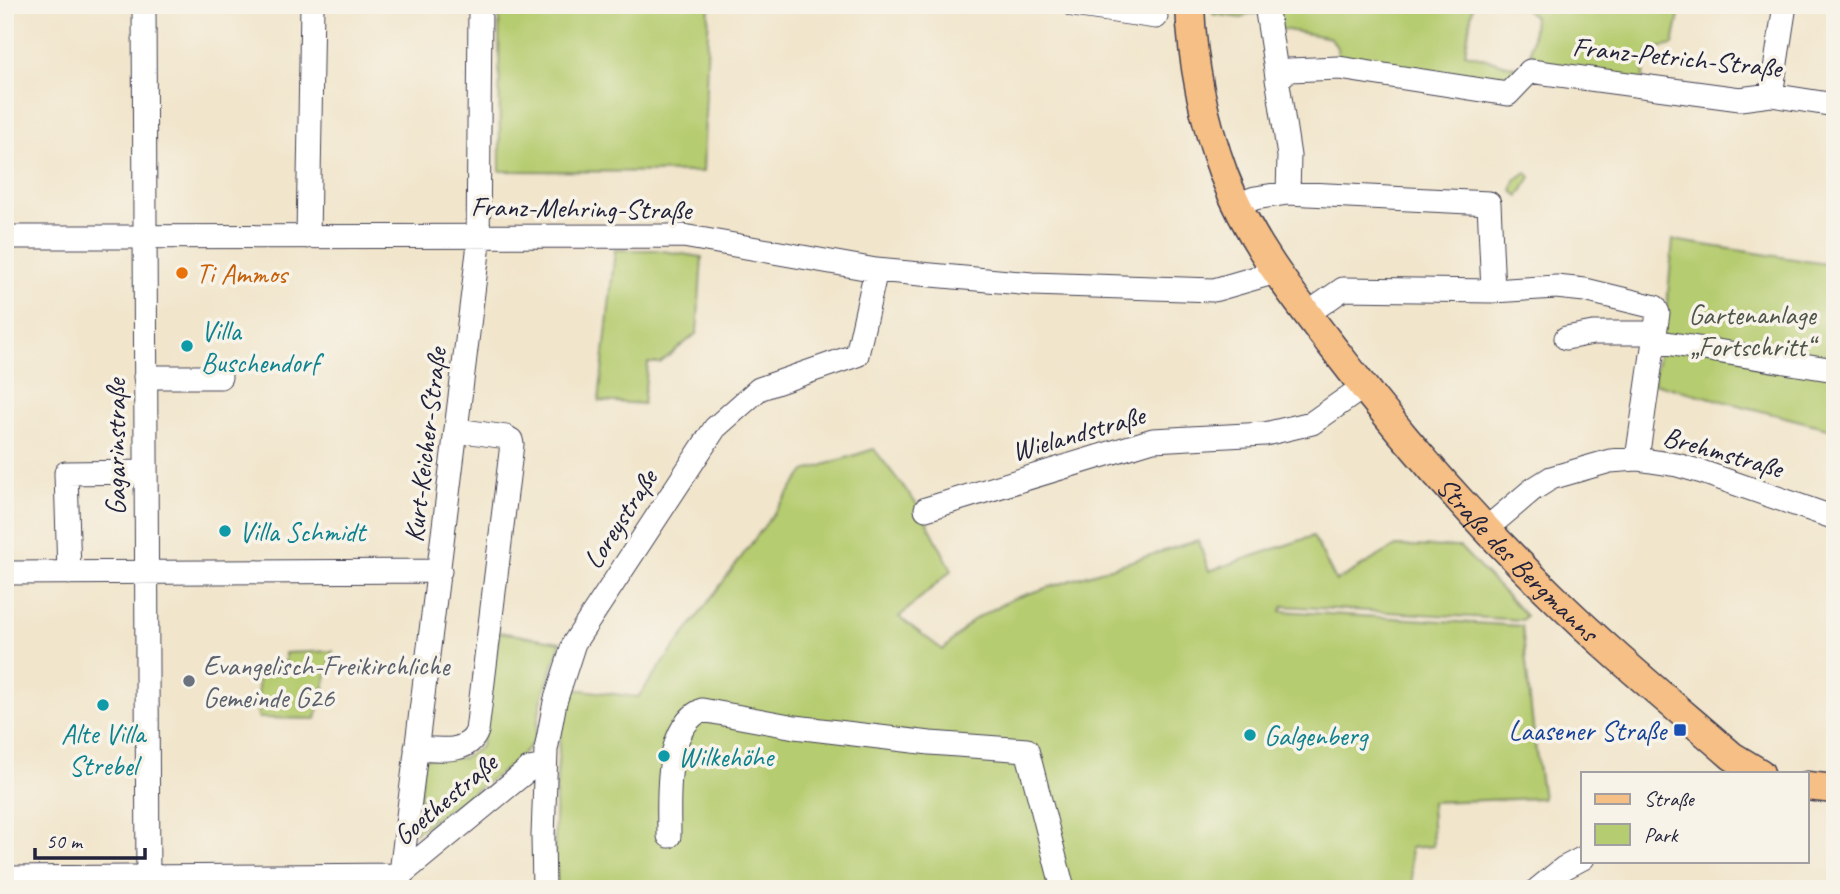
<svg xmlns="http://www.w3.org/2000/svg" width="1840" height="894" font-family="Caveat,sans-serif">
<style>
.green{fill:#b6cc70;stroke:#6c7756;stroke-width:2}
.lines{fill:none;stroke-linecap:round;stroke-linejoin:round}
.minor-casing{stroke:#413f51;stroke-width:25}
.major-casing{stroke:#413f51;stroke-width:31}
.minor{stroke:#fff;stroke-width:23}
.major{stroke:#f5bf86;stroke-width:28}
.food-dot{fill:#e8710a;stroke:#f7f3e8;stroke-width:2.5}
.culture-dot{fill:#0f9aa8;stroke:#f7f3e8;stroke-width:2.5}
.worship-dot{fill:#6b7280;stroke:#f7f3e8;stroke-width:2.5}
.transit-dot{fill:#1a4fb4;stroke:#f7f3e8;stroke-width:2.5}
.labels{text-anchor:middle;dominant-baseline:central;stroke-width:7;stroke-linejoin:round;paint-order:stroke}
.street-label{font-size:28px;fill:#22223b;stroke:#f7f3e8}
.food-label{font-size:28px;fill:#c56008;stroke:#f7f3e8;text-anchor:start}
.park-label{font-size:28px;fill:#4e554b;stroke:#f7f3e8}
.culture-label{font-size:28px;fill:#0d838f;stroke:#f7f3e8;text-anchor:start}
.worship-label{font-size:28px;fill:#5b616d;stroke:#f7f3e8;text-anchor:start}
.transit-label{font-size:28px;fill:#164399;stroke:#f7f3e8;text-anchor:end}
</style>
<rect width="100%" height="100%" fill="#f7f3e8"/>
<filter id="ink" filterUnits="userSpaceOnUse"><feTurbulence type="fractalNoise" baseFrequency=".0143" numOctaves="2"/><feDisplacementMap in="SourceGraphic" scale="14" xChannelSelector="R" yChannelSelector="G"/><feConvolveMatrix kernelMatrix="1 2 1 2 8 2 1 2 1" color-interpolation-filters="sRGB"/></filter>
<filter id="wash" filterUnits="userSpaceOnUse"><feTurbulence type="fractalNoise" baseFrequency=".00686" numOctaves="4" result="noise"/><feDisplacementMap in="SourceGraphic" scale="28" xChannelSelector="R" yChannelSelector="G"/><feGaussianBlur stdDeviation="1.57" result="paint"/><feColorMatrix in="noise" values="0 0 0 0 0 0 0 0 0 0 0 0 0 0 0 0 0 1.4 0 .05"/><feComposite in="paint" operator="in"/></filter>
<g filter="url(#wash)">
<rect width="100%" height="100%" fill="#f1e5cb"/>
<path class="green" d="M499,5H709L703,172L500,171Z
M1212,5H1261V13L1249,14L1242,18L1213,14Z
M1268,5H1473L1465,53L1529,71L1534,17L1519,5H1681L1673,45L1649,50L1641,87L1530,71L1508,94L1339,68L1337,48L1331,38L1270,27Z
M1526,172L1531,177L1519,196L1512,191L1515,180Z
M1673,240L1832,265L1829,316L1835,317V430L1653,383L1667,304Z
M615,250H656L702,257L697,333L660,363H648L643,404L599,401Z
M874,449L919,507L952,570L899,617L943,650L973,620L1012,599L1198,540L1209,571L1313,536L1336,581L1396,546L1460,547L1526,616L1522,620L1283,606L1281,611L1522,626L1535,745L1543,798L1431,802L1433,846L1410,848L1413,889H554C554,818 556,758 566,688L638,697L805,471Z
M499,632L561,642L541,702L534,742L510,766L415,833L417,816L430,818L432,802L419,800L424,758H463L481,747Z
M333,651L316,719L258,718V675L273,674L285,670V653Z"/>
</g>
<g filter="url(#ink)">
<g class="lines">
<defs>
<path id="minor" d="M144,5L148,889
M1073,5L1156,17
M1266,5L1289,156L1288,193
M1277,80L1289,70L1339,68L1508,94L1530,71L1740,99L1771,95L1835,105
M1771,95L1785,5
M1237,205L1255,198L1288,193L1489,203L1493,291
M5,237L683,236L876,270L1032,284L1214,290L1276,272
M308,237L312,5
M1307,314L1343,289L1493,291L1556,287L1585,290L1655,307L1658,313L1637,459
M1566,338L1593,333H1655
M1654,341L1835,370
M145,377H220
M926,509L1153,440L1265,434L1312,423L1363,387
M1486,529L1532,490L1551,478L1610,461L1637,459L1677,465L1702,472L1835,518
M5,573L440,571
M69,573L66,473L145,472
M416,748C438,749 468,755 477,731L512,444L511,440L506,437L457,430
M669,836C669,800 663,729 702,710L795,727L930,743L1027,750L1063,889
M5,878L400,875L529,769L545,766
M399,889L478,252L480,5
M544,889L543,837L546,750L555,702L574,643L715,428L759,389L857,355L876,270
M1538,889L1564,868L1583,858"/>
<g id="major">
<path id="s1" d="M1190,5C1192,63 1204,121 1224,175C1248,238 1290,292 1331,345C1398,433 1471,517 1550,594C1608,651 1671,703 1732,756L1760,773"/>
<path d="M1807,786L1835,789"/>
</g>
</defs>
<use href="#minor" class="minor-casing"/>
<use href="#major" class="major-casing"/>
<use href="#minor" class="minor"/>
<use href="#major" class="major"/>
</g>
</g>
<circle class="food-dot" cx="182" cy="273" r="7"/>
<g class="culture-dot">
<circle cx="187" cy="346" r="7"/>
<circle cx="225" cy="531" r="7"/>
<circle cx="103" cy="705" r="7"/>
<circle cx="1250" cy="735" r="7"/>
<circle cx="664" cy="756" r="7"/>
</g>
<circle class="worship-dot" cx="189" cy="681" r="7"/>
<rect class="transit-dot" x="1673" y="723" width="14" height="14" rx="3.5"/>
<g class="labels">
<g class="street-label">
<text transform="translate(1677 57) rotate(6)">Franz-Petrich-Straße</text>
<text transform="translate(581 208) rotate(1)">Franz-Mehring-Straße</text>
<text transform="translate(1078 433) rotate(-16)">Wielandstraße</text>
<text transform="translate(425 445) rotate(-83)">Kurt-Keicher-Straße</text>
<text transform="translate(115 447) rotate(-90)">Gagarinstraße</text>
<text transform="translate(1723 452) rotate(16)">Brehmstraße</text>
<text transform="translate(620 519) rotate(-57)">Loreystraße</text>
<text stroke="none"><textPath href="#s1" startOffset="660">Straße des Bergmanns</textPath></text>
<text transform="translate(445 799) rotate(-40)">Goethestraße</text>
</g>
<g class="food-label">
<text x="196" y="273">Ti Ammos</text>
</g>
<g class="park-label">
<text x="1752" y="314">Gartenanlage<tspan x="1752" dy="32">„Fortschritt“</tspan></text>
</g>
<g class="culture-label">
<text x="201" y="330">Villa<tspan x="201" dy="32">Buschendorf</tspan></text>
<text x="239" y="531">Villa Schmidt</text>
<text x="103" y="733" text-anchor="middle">Alte Villa<tspan x="103" dy="32">Strebel</tspan></text>
<text x="1264" y="735">Galgenberg</text>
<text x="678" y="756">Wilkehöhe</text>
</g>
<g class="worship-label">
<text x="203" y="665">Evangelisch-Freikirchliche<tspan x="203" dy="32">Gemeinde G26</tspan></text>
</g>
<g class="transit-label">
<text x="1666" y="730">Laasener Straße</text>
</g>
</g>
<rect width="1840" height="894" fill="none" stroke="#f7f3e8" stroke-width="28"/>
<rect x="1581" y="772" width="228" height="91" fill="#f7f3e8" stroke="#a29fa3" stroke-width="2"/>
<rect x="1595" y="794" width="35" height="10" fill="#f5bf86" stroke="#a29fa3" stroke-width="2"/>
<text x="1644" y="806" font-size="21" fill="#22223b">Straße</text>
<rect x="1595" y="824" width="35" height="21" fill="#b6cc70" stroke="#a29fa3" stroke-width="2"/>
<text x="1644" y="842" font-size="21" fill="#22223b">Park</text>
<path d="M35 848v10h110v-10" fill="none" stroke="#22223b" stroke-width="3.5"/>
<text x="46" y="848" font-size="21" fill="#22223b" stroke="#f7f3e8" stroke-width="5" paint-order="stroke">50 m</text>
</svg>
